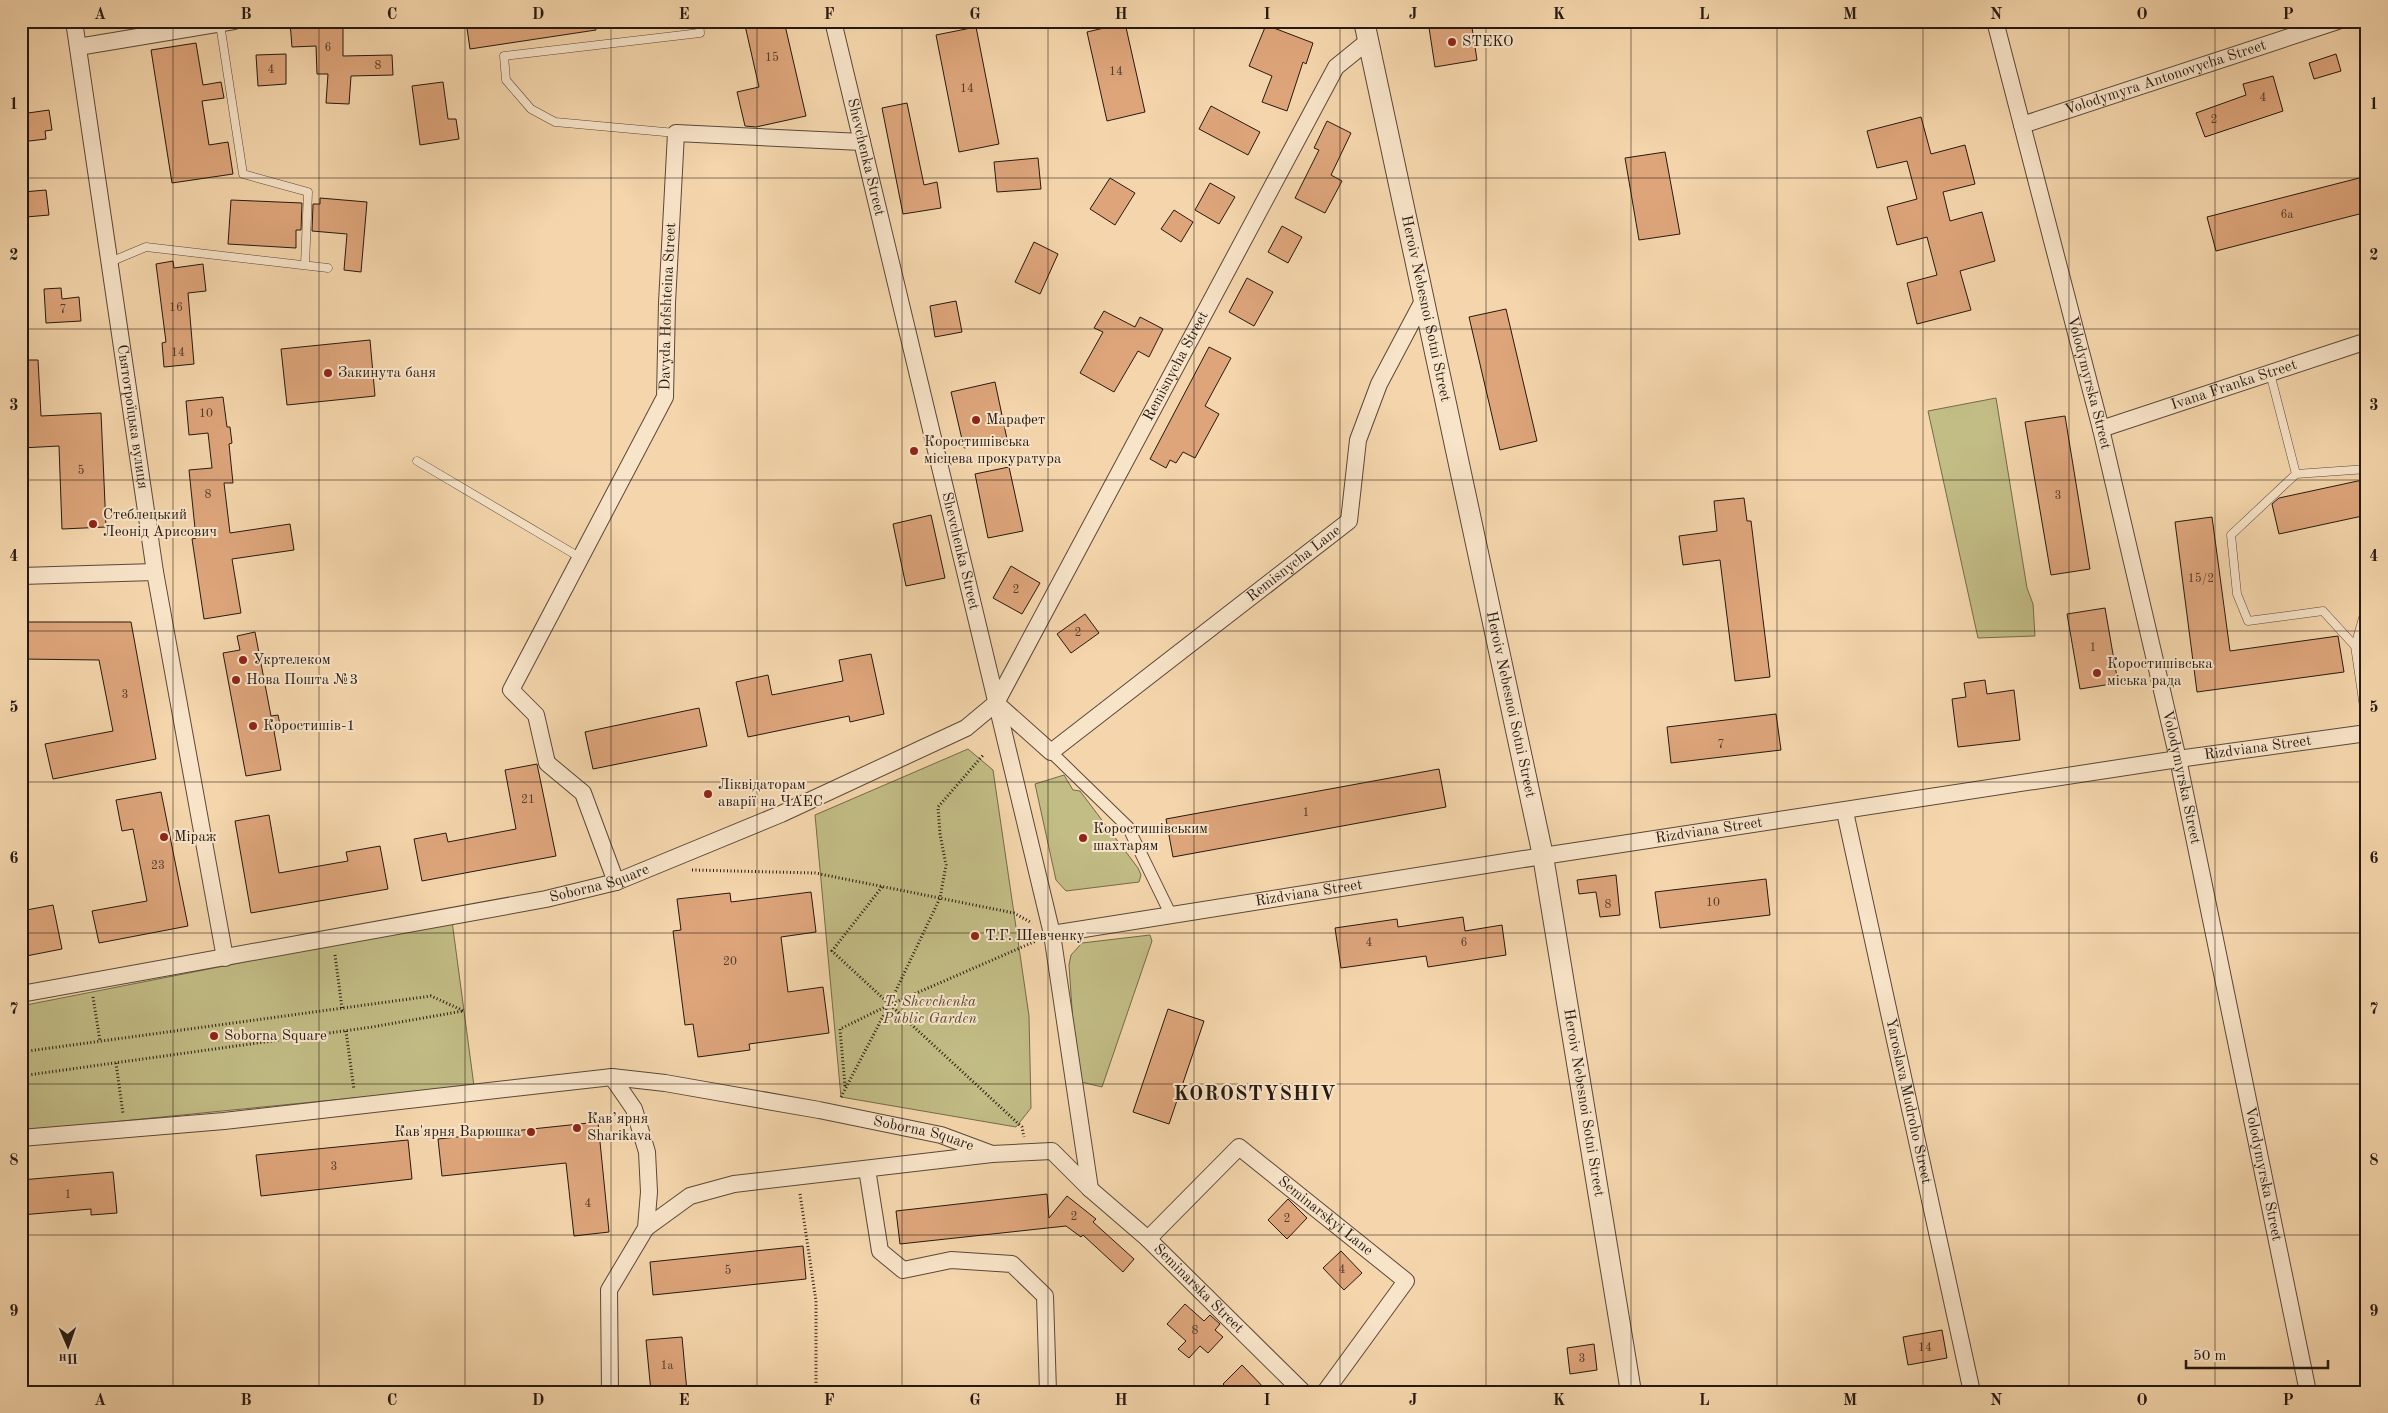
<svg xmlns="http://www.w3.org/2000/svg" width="2388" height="1413" font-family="'Old Standard TT',serif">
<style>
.green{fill:#c2bc85;stroke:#746a4b}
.building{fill:#dea57b;stroke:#261911}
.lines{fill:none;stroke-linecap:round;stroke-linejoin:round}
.service-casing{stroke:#5a4838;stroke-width:9}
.pedestrian-casing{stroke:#5a4838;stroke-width:13}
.minor-casing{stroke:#5a4838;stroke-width:18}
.tertiary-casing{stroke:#5a4838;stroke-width:22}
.path{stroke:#261911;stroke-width:3;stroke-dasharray:1 2.5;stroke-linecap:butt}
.service{stroke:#f8e4c9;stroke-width:8}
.pedestrian{stroke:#f8e4c9;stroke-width:11}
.minor{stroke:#f8e4c9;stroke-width:16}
.tertiary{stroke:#f8e4c9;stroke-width:20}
.grid{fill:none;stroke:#261911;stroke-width:1;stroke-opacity:0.55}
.poi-dot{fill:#8f2418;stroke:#f8e4c9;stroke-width:2}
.labels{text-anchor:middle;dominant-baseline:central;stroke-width:4;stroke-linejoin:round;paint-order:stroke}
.number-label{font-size:12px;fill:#543c2c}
.poi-label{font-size:15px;fill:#261911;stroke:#f8e4c9;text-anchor:start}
.street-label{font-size:15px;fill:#261911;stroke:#f8e4c9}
.park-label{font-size:15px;font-style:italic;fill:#554a34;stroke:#f8e4c9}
.district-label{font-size:20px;font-weight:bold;letter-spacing:1px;fill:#261911;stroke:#f8e4c9}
.neatline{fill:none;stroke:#261911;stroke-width:2}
.grid-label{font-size:16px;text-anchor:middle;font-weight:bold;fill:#261911}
</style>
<rect width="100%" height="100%" fill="#f5d6ac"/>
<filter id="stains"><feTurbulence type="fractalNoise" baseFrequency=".004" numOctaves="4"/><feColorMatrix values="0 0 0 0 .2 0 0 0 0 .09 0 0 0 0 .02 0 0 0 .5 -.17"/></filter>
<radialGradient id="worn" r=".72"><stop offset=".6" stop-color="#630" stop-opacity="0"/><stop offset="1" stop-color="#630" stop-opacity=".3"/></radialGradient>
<path class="green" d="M1996,398L2027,588L2033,604L2035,636L1978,638L1928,411Z
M968,749L993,770L1029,1016L1031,1108L1016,1127L841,1097L815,815Z
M1064,775L1073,790L1080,791L1138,868L1141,875L1139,882L1066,891L1056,880L1035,784Z
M452,921L474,1086L21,1131V1006Z
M1150,935L1152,941L1102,1087L1077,1081L1069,965L1071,955L1082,943Z"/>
<path class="building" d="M466,21H595L596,30L470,49Z
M744,21H784L806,116L756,127L745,126L737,92L759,87Z
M1428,21H1471L1477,60L1435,67Z
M290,22L343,26V56L392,55L393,75L351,76L349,104L326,103L328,74H317L316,46L292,47Z
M1125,23L1145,112L1107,121L1087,32Z
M1266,25L1313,43L1306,64L1303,62L1287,111L1262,102L1272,76L1249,66Z
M976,27L999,144L959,152L936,35Z
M196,43L203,85L221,82L224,98L202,101L209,145L228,142L233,174L172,183L151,50Z
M286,54V84L258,86L256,55Z
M2336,54L2341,71L2314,79L2309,63Z
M2273,76L2283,111L2205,137L2196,113L2246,95L2243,84Z
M443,82L448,119H456L459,139L420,145L412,86Z
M907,103L924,185L937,182L941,208L903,214L882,108Z
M1211,106L1260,132L1248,155L1199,129Z
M49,110L52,130L45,131L46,139L21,142V114Z
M1921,117L1931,154L1965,145L1975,184L1943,192L1950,221L1982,212L1995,261L1960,271L1971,310L1917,324L1907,283L1937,275L1927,237L1897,245L1887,207L1917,199L1907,161L1877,168L1867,131Z
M1327,121L1351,133L1331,175L1342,181L1325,213L1295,198L1319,150L1314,148Z
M1665,152L1680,234L1639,240L1625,158Z
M1038,158L1041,189L997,192L994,162Z
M2367,176V212L2216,251L2207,217Z
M1110,178L1135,193L1115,225L1090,209Z
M1210,183L1235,197L1219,224L1195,210Z
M46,190L49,215L26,217L23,192Z
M320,198L367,202L361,272L344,270L347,234L312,231L313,204H320Z
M231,200L302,203L301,230H296V248L228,244Z
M1174,210L1193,222L1181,242L1161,229Z
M1282,226L1302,237L1288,263L1268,252Z
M1034,242L1058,254L1040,294L1015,282Z
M173,261L174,268L203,264L206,291L188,293L194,364L164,367L162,343L166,342L156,264Z
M1247,278L1273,292L1254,326L1229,312Z
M61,288L62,299L79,297L81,321L46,323L44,289Z
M956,301L962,332L935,337L930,306Z
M1506,309L1537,441L1500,450L1469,317Z
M1104,311L1135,327L1140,317L1163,329L1149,357L1138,351L1114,392L1080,373L1103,332L1094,328Z
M370,340L375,396L287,405L281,349Z
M1209,347L1231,358L1205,406L1219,414L1195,458L1183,452L1176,463L1170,460L1166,468L1150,459Z
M21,360H38L41,416L101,413L106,527L62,529L59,446L21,448Z
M995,382L1007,439L964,448L951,392Z
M223,397L227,427H230L232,443L229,444L233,483H224L230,533L290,524L294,550L232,559L241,613L204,619L192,539L196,538L189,470L212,468L208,433L189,435L186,401Z
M2065,416L2090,569L2051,575L2025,422Z
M1009,467L1023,531L988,538L975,474Z
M2367,479V515L2279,534L2272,504L2279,498Z
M1744,498L1747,521H1751L1770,677L1735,681L1720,560L1683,565L1679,536L1717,531L1714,501Z
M931,515L945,578L906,586L893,524Z
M2212,517L2230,651L2338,636L2344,672L2197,692L2175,522Z
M1011,566L1040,583L1022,614L993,598Z
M2105,608L2118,683L2080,689L2067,614Z
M1085,614L1099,633L1071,653L1057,634Z
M21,622H131L156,759L53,779L45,744L113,731L99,660L21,659Z
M255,632L271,716L278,715L281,729L274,731L281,770L246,776L223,653L240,650L237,636Z
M871,654L884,714L850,722L849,716L748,737L736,682L768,675L772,695L843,681L839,660Z
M1985,680L1987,694L2014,690L2020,740L1958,747L1952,699L1966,697L1964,683Z
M699,708L707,746L593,769L585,732Z
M1776,714L1781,750L1671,763L1667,727Z
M537,764L556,856L422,881L414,839L446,833L448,842L516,829L505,770Z
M1439,769L1446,807L1173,857L1166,819Z
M161,792L188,926L99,943L92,911L147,901L133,829L122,831L116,800Z
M269,815L279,873L348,861L346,852L380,846L388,889L251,913L235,821Z
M1616,875L1620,915L1600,917L1596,892L1579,894L1577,880Z
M1766,879L1770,915L1660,928L1655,892Z
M811,892L816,932L781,937L788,992L823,987L829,1033L749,1044L750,1050L698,1057L693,1024L685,1025L673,931L681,930L677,899L730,893L731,902Z
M53,905L62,949L21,957V911Z
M1463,917L1465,931L1502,925L1506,955L1428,967L1426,956L1341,968L1335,928L1397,919L1398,927Z
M1168,1009L1204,1021L1169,1124L1133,1112Z
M598,1122L609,1232L574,1236L566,1163L442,1176L438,1139Z
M408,1140L412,1179L261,1196L256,1155Z
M113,1172L117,1213L91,1215V1209L21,1215V1180Z
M1047,1194L1049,1218L1067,1196L1096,1219L1093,1222L1134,1259L1123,1272L1083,1235L1081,1237L1066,1226L900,1244L896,1211Z
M1288,1199L1307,1218L1287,1239L1268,1220Z
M803,1246L806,1279L653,1295L650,1262Z
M1341,1251L1362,1273L1344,1290L1323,1268Z
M1185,1304L1204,1321L1210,1315L1220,1324L1215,1330L1223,1337L1208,1353L1200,1346L1189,1358L1178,1349L1186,1341L1167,1324Z
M1942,1330L1947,1358L1908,1365L1903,1337Z
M682,1337L687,1392H651L646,1340Z
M1594,1344L1597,1370L1570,1374L1567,1348Z
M1242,1365L1268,1392H1231L1223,1384Z"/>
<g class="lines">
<defs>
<path id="service" d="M220,24L243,174L308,192L305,265
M676,133L555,122L531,109L506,80L504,56L700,33L699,21
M110,262L146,247L328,268
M2270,373L2296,474L2367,469
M417,461L581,558
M2296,474L2231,535L2237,594L2248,621L2323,611L2355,646L2367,728
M2355,646L2367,604"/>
<path id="pedestrian" d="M1051,752L1128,827L1171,915"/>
<g id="minor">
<path id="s1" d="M74,21L155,572L225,958"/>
<path id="s2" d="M833,21L1052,934L1090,1189"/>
<path id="s3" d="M1995,21L2101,429L2178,759L2308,1392"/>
<path d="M78,47L234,21"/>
<path id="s4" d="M2022,125L2338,21"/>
<path id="s5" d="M2101,429L2367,341"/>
<path d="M21,576L155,572"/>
<path id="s6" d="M996,703L1051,752L1349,521L1358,440L1379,384L1424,299"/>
<path id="s7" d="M1845,812L1972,1392"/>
<path id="s8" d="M616,882L583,793L547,763L536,715L511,690L665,397L667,303L676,133L862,142"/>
<path id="s9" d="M1052,934L1543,856L2178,759L2367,733"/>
<path id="s10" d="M21,994L546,899L616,882L781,814L966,728L996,703L1336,67L1368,41"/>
<path id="s11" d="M21,1138L224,1121L612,1077L665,1083L819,1110L941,1135L992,1154"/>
<path d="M867,1169L880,1251L903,1270L951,1260L1012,1264L1045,1296L1048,1392"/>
<path id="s12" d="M646,1228L690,1196L734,1184L992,1154L1052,1151L1090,1189L1148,1239L1303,1392"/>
<path id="s13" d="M1148,1239L1239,1147L1406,1281L1325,1392"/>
<path d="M610,1392L609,1290L646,1228L649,1192L647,1152L634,1109L612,1077"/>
</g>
<g id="tertiary">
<path id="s14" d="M1364,21L1543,856L1631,1392"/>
</g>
</defs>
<use href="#service" class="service-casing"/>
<use href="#pedestrian" class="pedestrian-casing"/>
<use href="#minor" class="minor-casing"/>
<use href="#tertiary" class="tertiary-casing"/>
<path class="path" d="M692,870L815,873L1014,913L1032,923
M882,887L832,951L1022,1127L1024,1137
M335,955L342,1008
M93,997L100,1041
M346,1031L354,1090
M21,1052L431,996L464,1011
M116,1063L123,1114
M21,1076L372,1027L463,1011
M845,1086L840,1029L889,1005L1036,941
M841,1097L889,1005L940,898L946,865L940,834L938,807L984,754
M800,1194L816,1301V1392"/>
<use href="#service" class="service"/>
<use href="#pedestrian" class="pedestrian"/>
<use href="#minor" class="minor"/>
<use href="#tertiary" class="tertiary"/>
</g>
<path class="grid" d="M173,21V1392M319,21V1392M465,21V1392M611,21V1392M757,21V1392M902,21V1392M1048,21V1392M1194,21V1392M1340,21V1392M1486,21V1392M1631,21V1392M1777,21V1392M1923,21V1392M2069,21V1392M2215,21V1392M21,178H2367M21,329H2367M21,480H2367M21,631H2367M21,782H2367M21,933H2367M21,1084H2367M21,1235H2367"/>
<g class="poi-dot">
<circle cx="1452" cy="42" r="5"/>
<circle cx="328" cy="373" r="5"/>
<circle cx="976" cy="420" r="5"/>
<circle cx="914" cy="451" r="5"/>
<circle cx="93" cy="524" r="5"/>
<circle cx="243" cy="660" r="5"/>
<circle cx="2097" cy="673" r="5"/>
<circle cx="236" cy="680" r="5"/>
<circle cx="253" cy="726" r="5"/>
<circle cx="708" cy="794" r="5"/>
<circle cx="164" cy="837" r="5"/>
<circle cx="1083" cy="838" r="5"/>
<circle cx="975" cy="936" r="5"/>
<circle cx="214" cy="1036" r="5"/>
<circle cx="577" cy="1128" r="5"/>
<circle cx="531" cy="1132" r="5"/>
</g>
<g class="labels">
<g class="number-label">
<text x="328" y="48">6</text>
<text x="772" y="58">15</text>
<text x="378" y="66">8</text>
<text x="271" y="70">4</text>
<text x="1116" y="72">14</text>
<text x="967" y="89">14</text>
<text x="2263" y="98">4</text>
<text x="2214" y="120">2</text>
<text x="2287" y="215">6а</text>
<text x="176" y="308">16</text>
<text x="63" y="310">7</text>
<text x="178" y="353">14</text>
<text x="206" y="414">10</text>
<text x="81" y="471">5</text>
<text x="208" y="495">8</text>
<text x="2058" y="496">3</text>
<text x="2201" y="579">15/2</text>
<text x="1016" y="590">2</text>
<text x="1078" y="633">2</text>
<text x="2093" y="648">1</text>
<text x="125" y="695">3</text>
<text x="1721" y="745">7</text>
<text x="528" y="800">21</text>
<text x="1306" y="813">1</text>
<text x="158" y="866">23</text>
<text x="1713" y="903">10</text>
<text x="1608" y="905">8</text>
<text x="1369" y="943">4</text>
<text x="1464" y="943">6</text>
<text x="730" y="962">20</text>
<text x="334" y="1167">3</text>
<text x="68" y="1195">1</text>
<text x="588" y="1204">4</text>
<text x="1074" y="1217">2</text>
<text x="1287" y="1219">2</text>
<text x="1342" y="1270">4</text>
<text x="728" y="1271">5</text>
<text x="1195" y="1331">8</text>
<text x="1925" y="1348">14</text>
<text x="1582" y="1359">3</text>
<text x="667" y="1366">1а</text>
</g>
<g class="poi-label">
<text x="1462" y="42">STEKO</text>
<text x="338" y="373">Закинута баня</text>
<text x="986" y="420">Марафет</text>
<text x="924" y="442">Коростишівська<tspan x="924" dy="17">місцева прокуратура</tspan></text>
<text x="103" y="515">Стеблецький<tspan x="103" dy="17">Леонід Арисович</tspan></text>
<text x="253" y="660">Укртелеком</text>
<text x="2107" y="664">Коростишівська<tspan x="2107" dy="17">міська рада</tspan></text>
<text x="246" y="680">Нова Пошта №3</text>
<text x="263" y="726">Коростишів-1</text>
<text x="718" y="785">Ліквідаторам<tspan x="718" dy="17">аварії на ЧАЕС</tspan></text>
<text x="1093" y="829">Коростишівським<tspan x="1093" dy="17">шахтарям</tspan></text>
<text x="174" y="837">Міраж</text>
<text x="985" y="936">Т.Г. Шевченку</text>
<text x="224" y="1036">Soborna Square</text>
<text x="587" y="1119">Кав’ярня<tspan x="587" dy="17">Sharikava</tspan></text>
<text x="521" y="1132" text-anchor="end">Кав'ярня Варюшка</text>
</g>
<g class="street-label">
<text stroke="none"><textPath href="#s4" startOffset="151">Volodymyra Antonovycha Street</textPath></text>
<text stroke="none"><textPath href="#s2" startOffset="140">Shevchenka Street</textPath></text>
<text stroke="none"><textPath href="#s8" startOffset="648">Davyda Hofshteina Street</textPath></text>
<text stroke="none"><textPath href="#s14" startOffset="294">Heroiv Nebesnoi Sotni Street</textPath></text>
<text stroke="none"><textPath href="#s10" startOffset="1409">Remisnycha Street</textPath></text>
<text stroke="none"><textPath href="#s3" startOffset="374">Volodymyrska Street</textPath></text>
<text stroke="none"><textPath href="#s5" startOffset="140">Ivana Franka Street</textPath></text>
<text stroke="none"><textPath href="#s1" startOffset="400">Святотроїцька вулиця</textPath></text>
<text stroke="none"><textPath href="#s2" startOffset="545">Shevchenka Street</textPath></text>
<text stroke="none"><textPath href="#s6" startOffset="381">Remisnycha Lane</textPath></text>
<text stroke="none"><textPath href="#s14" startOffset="699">Heroiv Nebesnoi Sotni Street</textPath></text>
<text stroke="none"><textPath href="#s9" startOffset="1220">Rizdviana Street</textPath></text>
<text stroke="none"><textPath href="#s3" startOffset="779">Volodymyrska Street</textPath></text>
<text stroke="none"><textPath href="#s9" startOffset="665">Rizdviana Street</textPath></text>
<text stroke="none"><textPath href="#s10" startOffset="589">Soborna Square</textPath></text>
<text stroke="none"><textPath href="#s9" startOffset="260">Rizdviana Street</textPath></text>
<text stroke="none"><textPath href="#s14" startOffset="1104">Heroiv Nebesnoi Sotni Street</textPath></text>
<text stroke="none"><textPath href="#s7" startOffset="296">Yaroslava Mudroho Street</textPath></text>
<text stroke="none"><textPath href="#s11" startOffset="911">Soborna Square</textPath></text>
<text stroke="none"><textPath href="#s3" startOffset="1184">Volodymyrska Street</textPath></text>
<text stroke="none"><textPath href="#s13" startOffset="240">Seminarskyi Lane</textPath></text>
<text stroke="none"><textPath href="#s12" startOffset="621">Seminarska Street</textPath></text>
</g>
<g class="park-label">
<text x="930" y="1002">T. Shevchenka<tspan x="930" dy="17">Public Garden</tspan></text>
</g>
<g class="district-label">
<text x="1255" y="1095">KOROSTYSHIV</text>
</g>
</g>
<rect width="2388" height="1413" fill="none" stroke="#f5d6ac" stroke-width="55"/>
<g transform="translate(68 1346) rotate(178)" stroke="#f8e4c9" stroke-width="4" paint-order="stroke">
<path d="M0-4L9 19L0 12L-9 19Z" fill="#261911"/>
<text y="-8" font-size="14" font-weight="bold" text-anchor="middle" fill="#261911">Пн</text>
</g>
<path d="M2186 1360v8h142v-8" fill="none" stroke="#261911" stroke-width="2.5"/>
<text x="2193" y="1360" font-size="15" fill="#261911" stroke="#f8e4c9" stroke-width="4" paint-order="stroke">50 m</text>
<rect x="28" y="28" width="2332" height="1358" class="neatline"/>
<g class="grid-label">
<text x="100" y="19">A</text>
<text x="246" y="19">B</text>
<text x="392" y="19">C</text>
<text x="538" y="19">D</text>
<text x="684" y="19">E</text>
<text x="829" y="19">F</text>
<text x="975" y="19">G</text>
<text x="1121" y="19">H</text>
<text x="1267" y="19">I</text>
<text x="1413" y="19">J</text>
<text x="1559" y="19">K</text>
<text x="1704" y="19">L</text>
<text x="1850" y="19">M</text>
<text x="1996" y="19">N</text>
<text x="2142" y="19">O</text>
<text x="2288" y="19">P</text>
<text x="14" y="109">1</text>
<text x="2374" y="109">1</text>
<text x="14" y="260">2</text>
<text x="2374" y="260">2</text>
<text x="14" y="410">3</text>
<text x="2374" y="410">3</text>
<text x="14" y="561">4</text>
<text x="2374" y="561">4</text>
<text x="14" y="712">5</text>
<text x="2374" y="712">5</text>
<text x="14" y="863">6</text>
<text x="2374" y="863">6</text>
<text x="14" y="1014">7</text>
<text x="2374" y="1014">7</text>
<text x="14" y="1165">8</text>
<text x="2374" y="1165">8</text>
<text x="14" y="1316">9</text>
<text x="2374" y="1316">9</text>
<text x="100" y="1405">A</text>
<text x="246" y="1405">B</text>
<text x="392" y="1405">C</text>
<text x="538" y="1405">D</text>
<text x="684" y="1405">E</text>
<text x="829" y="1405">F</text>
<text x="975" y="1405">G</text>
<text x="1121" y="1405">H</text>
<text x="1267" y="1405">I</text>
<text x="1413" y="1405">J</text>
<text x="1559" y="1405">K</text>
<text x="1704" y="1405">L</text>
<text x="1850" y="1405">M</text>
<text x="1996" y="1405">N</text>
<text x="2142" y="1405">O</text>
<text x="2288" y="1405">P</text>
</g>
<rect width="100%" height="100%" filter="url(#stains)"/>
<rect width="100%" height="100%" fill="url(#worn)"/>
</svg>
